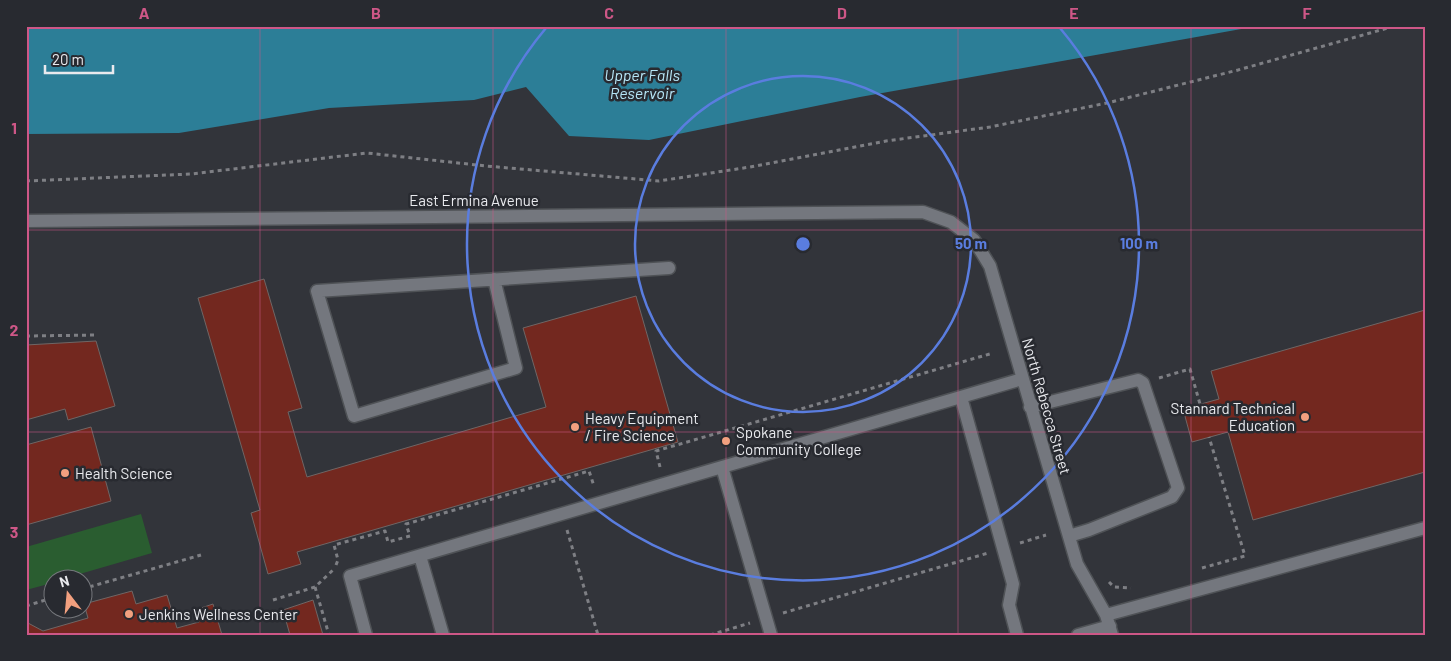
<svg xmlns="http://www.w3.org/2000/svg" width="1451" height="661" font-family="Barlow,sans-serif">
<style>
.green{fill:#2a5d30}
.water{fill:#2c7e97}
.building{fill:#73281f;stroke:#6f6665}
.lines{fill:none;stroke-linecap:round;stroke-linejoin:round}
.service-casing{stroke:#4f5256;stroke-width:15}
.path{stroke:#7e7f84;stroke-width:3;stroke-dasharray:4 4;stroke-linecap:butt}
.service{stroke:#74777e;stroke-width:12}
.grid{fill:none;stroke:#ce5787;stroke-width:1;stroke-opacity:0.55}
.ring{fill:none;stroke:#5a7ddf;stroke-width:2.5}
.poi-dot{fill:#f2a07f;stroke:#282a30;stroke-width:2}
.labels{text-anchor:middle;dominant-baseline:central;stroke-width:5;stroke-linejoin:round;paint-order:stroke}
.street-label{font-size:15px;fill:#e9eaee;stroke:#282a30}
.poi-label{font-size:15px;fill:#e9eaee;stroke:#282a30;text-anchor:start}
.water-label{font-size:16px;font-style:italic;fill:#b6e6f7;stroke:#282a30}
.centre{fill:#5a7ddf;stroke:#282a30;stroke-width:2.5}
.ring-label{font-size:15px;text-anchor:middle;font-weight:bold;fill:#5a7ddf;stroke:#282a30;stroke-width:5;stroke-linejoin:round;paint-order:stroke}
.neatline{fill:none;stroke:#ce5787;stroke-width:2}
.grid-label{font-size:16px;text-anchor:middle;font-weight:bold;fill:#ce5787}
</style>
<rect width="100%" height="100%" fill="#32343a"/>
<path class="green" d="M141,514L152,553L66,578H52V583L26,590V547Z"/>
<path class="water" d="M26,26H1258L860,97L649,140L569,136L526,87L474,100L329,108L179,133L26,134Z"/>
<path class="building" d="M264,279L302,408L288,412L307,477L546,407L523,328L636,296L678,442L297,552L301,564L268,574L251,513L260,510L198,298Z
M1425,310V472L1253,520L1228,432L1192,442L1183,409L1219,399L1211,371Z
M96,341L115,406L68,420L65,409L26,420V345Z
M91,427L111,501L26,525V445Z
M132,591L136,604L167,595L177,628L199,622L195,610L213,604L222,635H26V627L28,623L43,631L88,618L84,604Z
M313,600L323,635H290L283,610Z"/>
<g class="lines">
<defs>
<path id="service" d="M26,221L923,212L951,222L974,240L990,266L1077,564L1106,615L1112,635
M494,279L516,368L354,416L317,291L669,268
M961,397L1013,584L1009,605L1017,635
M1030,407L1138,380L1143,383L1178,488L1172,497L1089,530L1069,536
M722,467L771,635
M420,556L443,635
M1106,615L1425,528
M366,635L350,576L1022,379
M1078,635L1110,626"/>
</defs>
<use href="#service" class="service-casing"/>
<path class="path" d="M26,181L191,174L367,153L486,166L659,181L750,167L886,141L990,127L1107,103L1238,70L1395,26
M26,336L97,335
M1159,378L1190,369L1200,404
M660,467L656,451L993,353
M567,530L598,635
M1020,543L1046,535
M336,565L338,560L334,545L385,531L388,542L410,536L406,524L589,471L594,486
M1202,568L1245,556L1209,437
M1109,582L1114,587L1131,588
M315,587L329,635
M82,589L201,555
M273,600L315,587L333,570
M26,606L52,598
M783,613L988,553
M710,635L750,623"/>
<use href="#service" class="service"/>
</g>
<path class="grid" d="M260,26V635M493,26V635M726,26V635M958,26V635M1191,26V635M26,230H1425M26,432H1425"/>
<g class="ring">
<circle cx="803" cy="244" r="168"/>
<path d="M1060 28A336 336 0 1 1 546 28"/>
</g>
<g class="poi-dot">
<circle cx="1305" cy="417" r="5"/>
<circle cx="575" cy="427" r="5"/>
<circle cx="726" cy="441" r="5"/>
<circle cx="65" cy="473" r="5"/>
<circle cx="129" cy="614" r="5"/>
</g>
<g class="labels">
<g class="street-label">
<text x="474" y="200">East Ermina Avenue</text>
<text transform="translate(1047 406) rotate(74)">North Rebecca Street</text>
</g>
<g class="poi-label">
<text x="1295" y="408" text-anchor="end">Stannard Technical<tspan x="1295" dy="17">Education</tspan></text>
<text x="585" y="418">Heavy Equipment<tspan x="585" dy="17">/ Fire Science</tspan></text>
<text x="736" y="432">Spokane<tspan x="736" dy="17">Community College</tspan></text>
<text x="75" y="473">Health Science</text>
<text x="139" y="614">Jenkins Wellness Center</text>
</g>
<g class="water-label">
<text x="642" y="74">Upper Falls<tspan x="642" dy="18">Reservoir</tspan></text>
</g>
</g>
<circle cx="803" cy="244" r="8" class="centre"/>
<g class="ring-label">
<text x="971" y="249">50 m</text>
<text x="1139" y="249">100 m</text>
</g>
<rect width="1451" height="661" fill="none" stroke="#282a30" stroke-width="55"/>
<g transform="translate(68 594) rotate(344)"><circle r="24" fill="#282a30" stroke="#75777c"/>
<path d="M0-4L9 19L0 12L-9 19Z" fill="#f2a07f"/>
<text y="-8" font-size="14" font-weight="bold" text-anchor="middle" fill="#e9eaee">N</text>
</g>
<path d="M45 65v8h68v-8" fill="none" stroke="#e9eaee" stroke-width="2.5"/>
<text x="52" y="65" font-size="15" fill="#e9eaee" stroke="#282a30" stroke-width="4" paint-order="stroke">20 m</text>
<rect x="28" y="28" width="1396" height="606" class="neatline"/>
<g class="grid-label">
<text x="144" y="19">A</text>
<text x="376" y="19">B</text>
<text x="609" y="19">C</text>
<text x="842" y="19">D</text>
<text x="1074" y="19">E</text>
<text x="1307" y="19">F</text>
<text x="14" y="134">1</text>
<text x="14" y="336">2</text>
<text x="14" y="538">3</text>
</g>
</svg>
